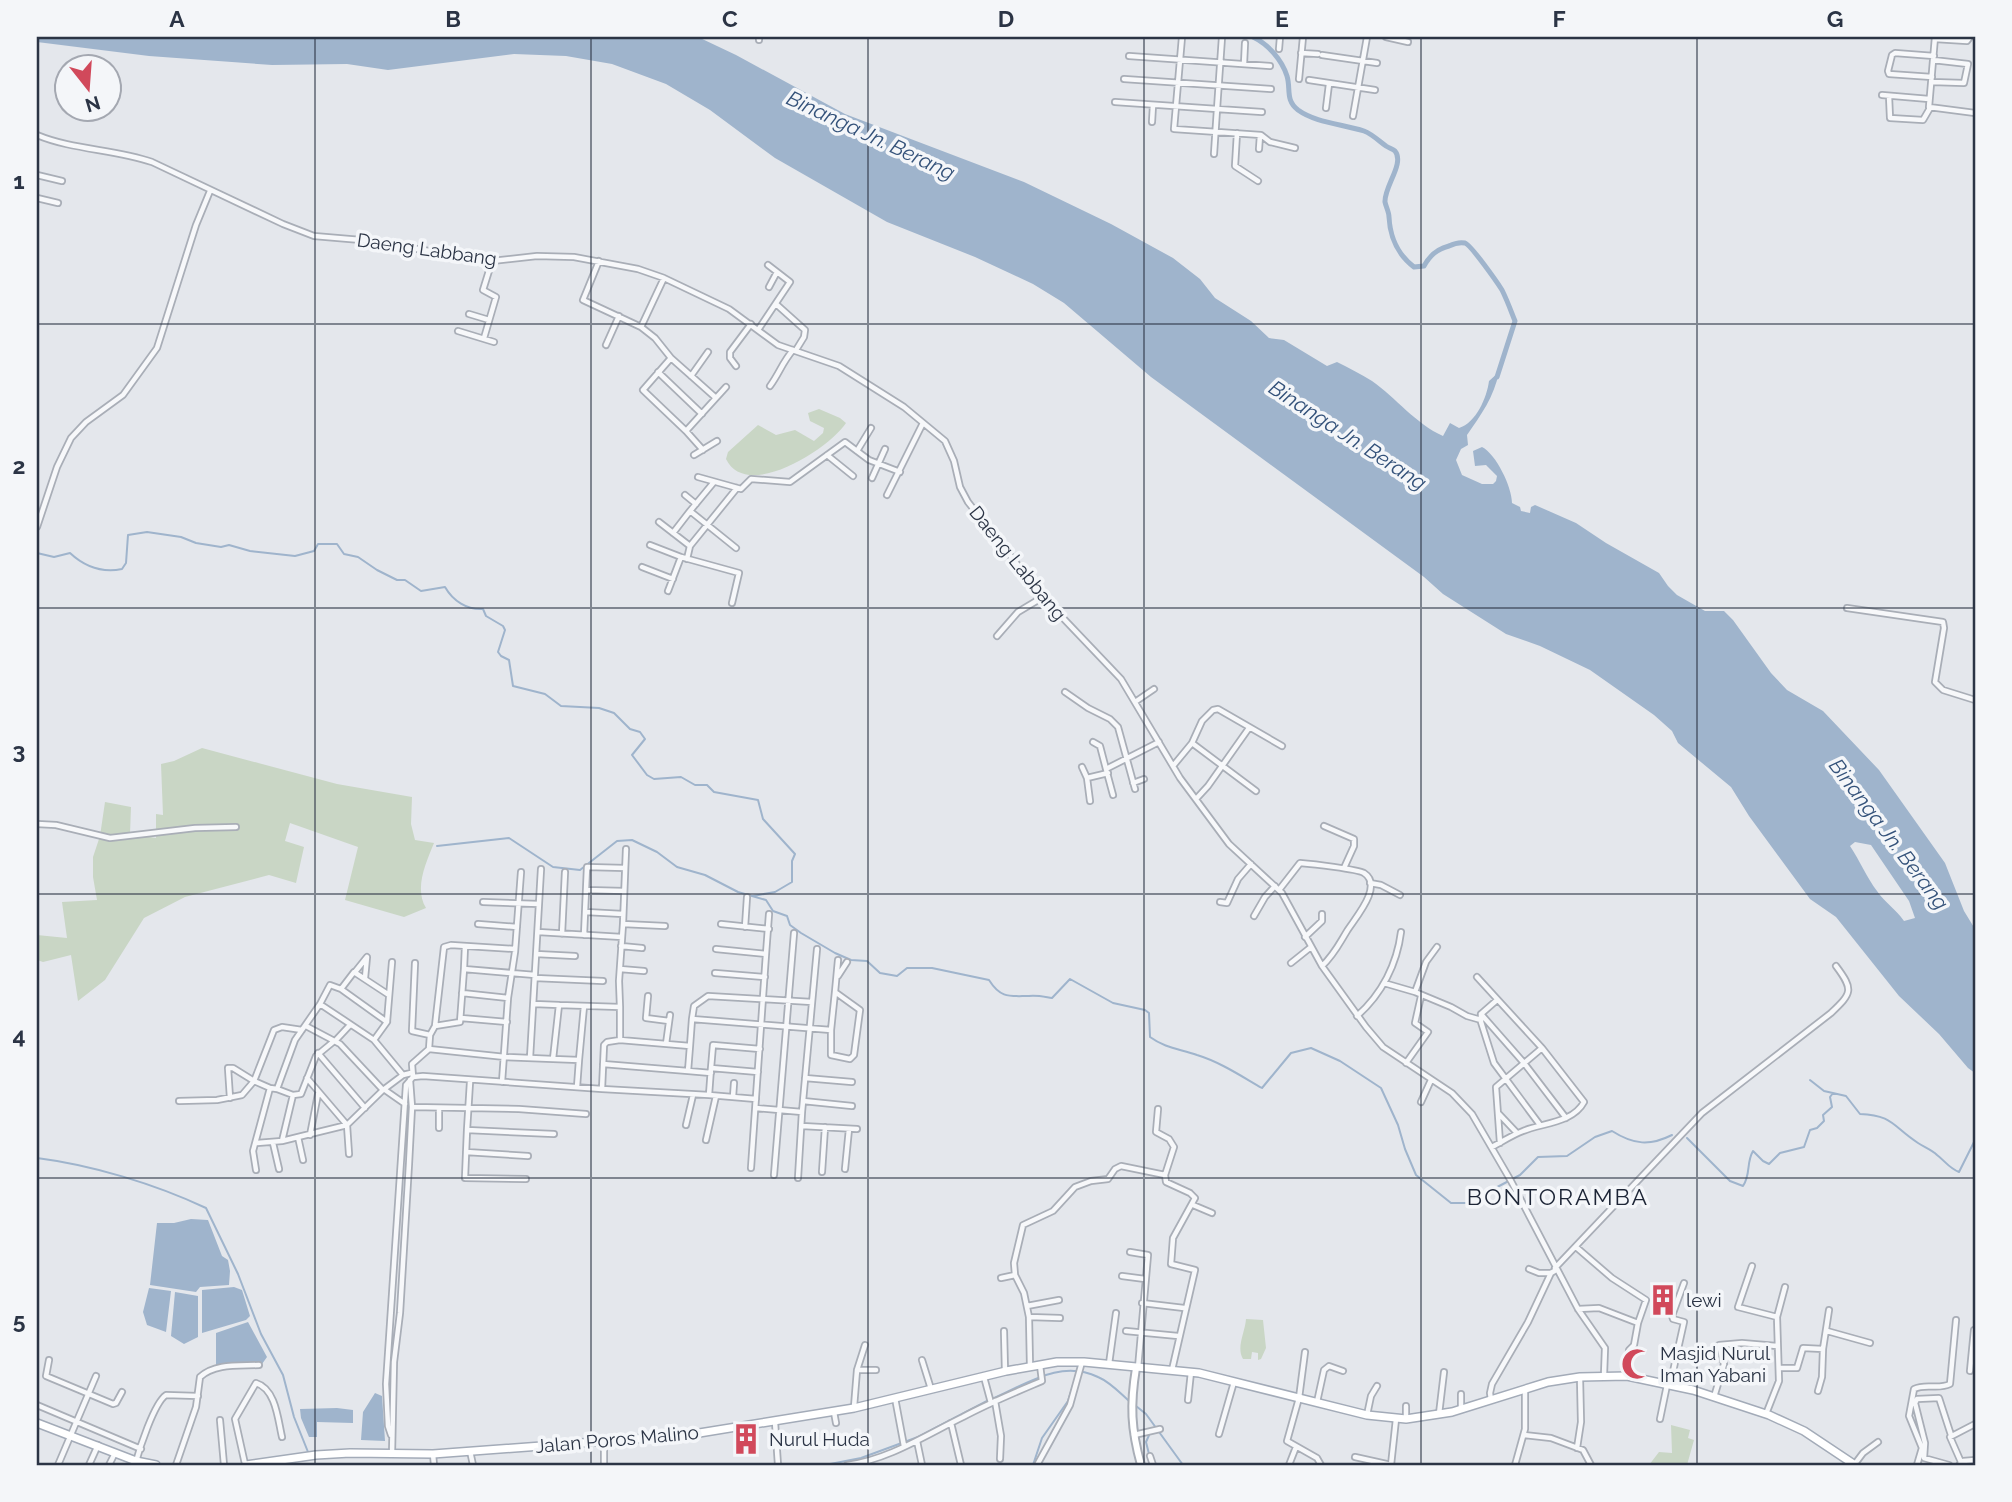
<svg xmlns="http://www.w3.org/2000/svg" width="2012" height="1502" font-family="Raleway,sans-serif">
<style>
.green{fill:#c9d6c5}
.water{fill:#9fb4cc;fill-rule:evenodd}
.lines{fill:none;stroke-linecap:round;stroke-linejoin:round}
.stream{stroke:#9fb4cc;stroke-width:2}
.canal{stroke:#9fb4cc;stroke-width:5}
.street-casing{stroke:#a9aeb7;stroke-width:8}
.secondary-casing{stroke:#a9aeb7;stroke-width:10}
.primary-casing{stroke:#a3abb8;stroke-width:10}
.street{stroke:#f7f8fa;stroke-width:4.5}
.secondary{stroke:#fff;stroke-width:6}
.primary{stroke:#fff;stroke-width:7}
.grid{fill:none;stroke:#2b3445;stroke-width:2;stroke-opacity:0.55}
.labels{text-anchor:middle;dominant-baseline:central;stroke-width:7;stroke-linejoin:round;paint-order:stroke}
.street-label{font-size:19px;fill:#2b3445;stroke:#f4f6f9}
.poi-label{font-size:19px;fill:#2b3445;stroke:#f4f6f9;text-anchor:start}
.water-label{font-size:21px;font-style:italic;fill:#34527a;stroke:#f4f6f9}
.quarter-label{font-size:23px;letter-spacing:2px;fill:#1d2536;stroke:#f4f6f9}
.neatline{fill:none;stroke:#2b3445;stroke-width:2.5}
.grid-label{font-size:23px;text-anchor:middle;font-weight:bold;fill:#2b3445}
</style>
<rect width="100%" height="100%" fill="#e4e7ec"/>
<path class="green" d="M819,409L840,418L846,423C830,448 747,502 726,459L728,452L758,425L776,435L795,430L814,441L823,433L824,428L810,421L808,413Z
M202,748L337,784L412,797L411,824L415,840L434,843C426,863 414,888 426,908L404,917L345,900L358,847L290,823L285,841L304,847L296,883L269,875L185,897L144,918L105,980L78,1001L71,955L43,962L37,960V935L67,938L62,902L97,900L93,877V857L100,836L105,802L131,807L130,834L156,838V814L163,815L161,764L174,761Z
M1246,1319L1263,1320L1266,1348L1261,1359L1258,1360V1353L1252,1352L1251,1359H1243C1236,1347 1245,1333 1246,1319Z
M1671,1425L1690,1430L1688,1438L1694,1440L1687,1465H1649L1659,1452L1672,1453Z"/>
<path class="water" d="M37,37H698L736,55L845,114L1024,182L1111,224L1173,258L1200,279L1215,298L1251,321L1269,338L1284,340L1327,366L1337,362C1349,368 1361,374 1372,381C1396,398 1416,424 1443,436L1450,423L1459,428C1476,423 1487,397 1489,381L1499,372C1494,397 1481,415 1467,435L1468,445L1461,449L1456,460L1462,475L1482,484H1493L1496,481L1497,476L1486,465L1475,466L1473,451L1482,447C1496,454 1512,487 1512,503L1520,507L1521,511L1530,513L1531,507L1535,505L1576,523L1606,543L1659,573L1668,586L1677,595L1705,611H1724L1733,620L1771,673L1787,690L1823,711L1879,770L1945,863L1964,911L1975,929V1073L1968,1068L1939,1034L1899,996L1836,917L1810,899L1749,816L1731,787L1678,743L1672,731L1654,715L1590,670L1540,646L1506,634L1443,594L1424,577L1151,377L1064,303L1033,284L975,257L887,222L775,158L710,110L666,84L612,64L566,56L514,54L388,70L347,64L272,65L149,56L37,42ZM1855,842L1871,845L1909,901L1915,918L1904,921C1896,909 1885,903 1877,891C1867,878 1860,861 1850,846Z
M191,1219L208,1220L222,1256L228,1260L230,1271L229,1285L200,1287L196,1292L150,1285L157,1223H174Z
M234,1287L242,1290L250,1316L246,1320L202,1333V1290Z
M149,1288L171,1291L166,1332L147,1325L143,1312Z
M175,1292L198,1296V1337L184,1344L171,1336Z
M248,1322L267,1357L262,1364L216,1367V1333Z
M375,1393L382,1396L385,1441L361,1440L363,1412Z
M337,1408L353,1410V1423L317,1422V1437H309L301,1418L300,1409Z"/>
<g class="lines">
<path class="stream" d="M37,553L54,557L70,553C85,567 102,573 122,569L126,563L128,535L147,532L181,537L196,543L221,547L229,545L250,551L295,556L314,551L318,544H337L344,554L358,557L377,570L397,580H405L421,591L445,587C453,601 467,610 483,609L486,616L503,626L505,630L498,652L501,656L509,660L513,686L545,694L561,706L599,708L614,713L630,729L640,732L645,739L632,755L647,775L654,779L681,777L695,785H707L714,792L758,800L763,819L795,854L792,861V882L775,892L753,896
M437,846L509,838L553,867L580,870L617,841L632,840L657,852L677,867L705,875L738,892L766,900L773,911L787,916L790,925L801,933L835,953L851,960L867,961L880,973L897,976L907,968H932L989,980C1001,999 1010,996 1029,996C1037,995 1045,997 1052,998L1070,979L1113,1003L1145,1010L1149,1013L1150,1037C1165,1048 1180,1049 1197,1055C1220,1062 1241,1076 1262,1088L1291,1053L1311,1048L1340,1061L1381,1088L1398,1125L1405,1149L1416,1175L1451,1203H1467L1520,1175L1538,1157L1567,1156L1595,1137L1612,1131C1634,1145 1650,1146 1672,1135
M1810,1080L1824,1091L1846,1096L1860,1114C1893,1115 1893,1127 1918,1143C1924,1147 1932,1150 1937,1155C1945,1161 1949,1168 1959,1172L1975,1140
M1687,1138L1730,1181L1743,1186C1751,1174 1746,1163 1753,1151L1763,1161L1769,1164L1780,1153L1804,1147L1810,1130L1817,1128L1824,1121L1823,1115L1832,1107L1830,1097L1833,1093
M37,1158C92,1165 155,1184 206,1208L238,1274L261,1334L283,1375L294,1417L308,1452
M992,1399C1027,1384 1060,1359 1098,1377C1110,1382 1119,1392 1129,1401
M1136,1406L1146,1414L1183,1465
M1149,1454L1146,1442L1150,1433
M825,1465L861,1458L918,1437L987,1401
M1033,1465L1042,1438L1068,1401L1075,1379"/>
<path class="canal" d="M1253,37C1268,44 1282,60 1287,76C1291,89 1285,100 1298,110C1316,123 1343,124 1364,131C1372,134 1379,141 1386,146C1389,148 1393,149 1395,151C1405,163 1384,187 1385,202C1386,207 1389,212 1389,217C1390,237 1397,254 1414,267L1424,266C1430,255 1437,249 1449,246C1453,244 1460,242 1465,243C1471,245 1497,282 1502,290C1507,300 1511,311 1515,321L1497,377"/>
<defs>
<path id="street" d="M1182,37L1174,129L1261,135L1270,142L1295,148
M1386,37L1408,42
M1935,37L1929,107L1975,113
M1935,39L1967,41L1970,37
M759,40V37
M1279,49L1280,37
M1301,53L1318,54
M1322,55L1377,63
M1129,56L1270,66
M1244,64L1245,43
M1932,77L1889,74L1888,71L1892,55L1895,53L1934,56
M1124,79L1271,89
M1299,79L1303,37
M1309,80L1375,90
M1932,82L1964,83L1968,64L1933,60
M1882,95L1929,99
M1889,96L1890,118L1923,120L1930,108
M1115,102L1217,109L1222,37
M1326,108L1329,84
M1353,116L1367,37
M1152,122L1153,105
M1237,133L1235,166L1258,181
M37,135C73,150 114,149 152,162L283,224L314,236L361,240L492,261L537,256L574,257L638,269L664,278L729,309L778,345L839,366L904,407L945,441L954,461L960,487L968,502L1043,597L1121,679L1180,778L1229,844L1282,893L1322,966L1366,1027L1383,1047L1452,1093L1472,1114L1511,1181L1578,1309L1605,1348L1604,1375
M1259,149L1260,135
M1214,154L1217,109L1262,112
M37,175L62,181
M37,198L58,203
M599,261L583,300L641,327L655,338L671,358L716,398L686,431L703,450
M769,287L777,272
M776,304L805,330L804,337L796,350
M469,314L489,320
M641,327L664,278
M758,330L790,282L768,265
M458,331L494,342
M484,338L496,297L483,290L492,261
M606,345L619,316
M671,358L643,390L686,431
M736,366L730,358V352L751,324
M658,372L702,414
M691,376L708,352
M770,386C780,372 782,363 793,350
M716,398L726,387
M857,451L871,428
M694,455L717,441
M827,455L853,476
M698,477L741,489L751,479L790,482L845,442L869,460L900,472
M872,478L885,449
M714,482L690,511L736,548
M685,495L696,504
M887,495L923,423
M659,522L690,546
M37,527L57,467L71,438L86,422L123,395L157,348L196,225L210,191
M673,533L690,511
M650,545L681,557L739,573L732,603
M687,559L690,546L737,488
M642,567L673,579
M668,591L681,557
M1847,608L1943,622L1944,628L1935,682L1943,690L1975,700
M997,636L1018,612L1043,597
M1065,692L1088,708L1110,719L1118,727L1135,789
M1135,702L1154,689
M1093,742L1100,746L1106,769
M1173,766L1192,743
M1082,767L1087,778L1090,801
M1087,778L1108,773
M1133,783L1144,779
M1256,791L1192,743L1202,721L1213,710L1218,709L1282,746
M1113,795L1106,769L1159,742
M1196,799L1208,786L1249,728
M37,824L56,825L110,838L195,828L236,827
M1324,826L1354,839V846L1344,868
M1370,883L1381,885L1400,895
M586,890L624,891
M1279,890L1300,863C1312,864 1357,869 1364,873C1384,886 1355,918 1347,931C1339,944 1334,955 1322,966
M483,902L539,904
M1220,902L1227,903L1238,879L1251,864
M586,912L623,914
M1254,916L1265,897L1275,886
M478,924L517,927
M623,924L626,849
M721,924L769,929
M745,927L747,897
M538,932L622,937
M562,934L565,872
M584,935L587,867L625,868
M1305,937L1322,921V914
M621,946L642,948
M1437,947L1426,962L1415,992L1451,1007L1467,1016L1481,1020
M716,949L766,954L751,1168
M536,954L575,956
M766,954L769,914
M392,962L387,1022L374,1040L403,1075L411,1073
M415,963L412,1031L430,1035
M1291,963L1311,947
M464,969L465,946
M620,969L644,971
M355,972L367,957L365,978
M715,973L765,977
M838,976L847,962
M1477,977L1542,1048L1584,1102C1573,1123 1542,1123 1523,1131C1512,1135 1502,1142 1492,1147
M535,978L603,981
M1384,983L1415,992
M835,992L831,1030V1055L850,1059L854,1055L860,1010L835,992L838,960
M462,993L508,998
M648,996L646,1018L669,1021
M1497,1000L1481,1014L1524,1063L1566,1118
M320,1004L330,985L341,989
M534,1004L559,1005
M620,1007L619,981L623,924L665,926
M1481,1014V1022L1494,1063L1540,1125
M1357,1016C1382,994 1397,964 1401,932
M461,1018L507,1022
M692,1019L694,1006L708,996L812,1002
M387,1022L341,989L354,972L389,995
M306,1026L340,1044L383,1090L403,1075
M435,1026L460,1022L464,969L535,975
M336,1040L350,1025
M666,1044L670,1015
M429,1049L505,1057L553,1059L559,1005L620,1007V1040L690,1046L692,1019L831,1030
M318,1053L365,1108
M530,1058L541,869
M553,1059L579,1060L584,1006
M1406,1063L1428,1032L1415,1023L1421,996
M603,1064L688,1071L690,1046
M711,1068L709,1095L756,1099
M688,1071L711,1073
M758,1072L711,1068L713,1045L760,1049
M413,1077L412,1064L429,1049L430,1035L435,1026L444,947L451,945L515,949
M307,1078L347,1125L349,1154
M805,1078L852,1082
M470,1082L467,1130L554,1134
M502,1082L508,998L515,952L521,872
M577,1087L579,1060
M277,1089L293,1095L301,1094L316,1056L333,1042
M602,1089L709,1095
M385,1090L405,1104
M733,1097L734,1083
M230,1098L228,1068H233L254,1081L274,1030L282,1027L302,1030
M179,1101L217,1100L242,1095L254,1081L270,1088
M803,1101L852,1106
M1421,1102L1431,1080
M412,1107L519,1109L586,1114
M756,1108L802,1112L817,949
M1158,1109L1156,1132L1169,1139L1174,1147L1165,1175L1166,1182L1190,1193L1195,1198L1173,1238L1171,1264L1195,1270L1172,1370
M1499,1114L1517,1133
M686,1125L693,1095
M802,1126L857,1129
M439,1128V1108
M467,1130L465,1178L526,1179
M310,1135L318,1094
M298,1137L347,1125L383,1090
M706,1140L716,1096
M282,1141L298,1137L303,1160
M257,1143L282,1141L293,1095
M273,1143L279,1169
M1500,1143L1496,1087L1542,1048
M466,1152L528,1156
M845,1169L849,1129
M256,1170L253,1151L270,1088L277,1089L295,1040L320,1004L374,1040
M822,1172L825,1127
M774,1175L794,933
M798,1178L802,1112
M1193,1205L1212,1213
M1576,1247L1612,1278L1646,1300L1638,1323
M1130,1252L1148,1255L1138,1368
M1752,1266L1738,1307L1777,1317
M1555,1268L1702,1113L1831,1013C1852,993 1854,990 1836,966
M1529,1269L1539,1273H1550
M1122,1276L1145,1279
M1001,1278L1015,1275
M1142,1303L1184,1308
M1027,1306L1059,1300
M1578,1309L1599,1308L1638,1323L1634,1345L1629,1350L1627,1376
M1029,1317L1060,1318
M1004,1331L1005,1371
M1126,1331L1178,1336
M1827,1331L1870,1343
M1305,1352L1299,1398L1287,1441L1317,1458L1321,1465
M49,1360L46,1376L113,1404L116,1403L122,1392
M922,1360L931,1389
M1109,1364L1116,1313
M1030,1366L1029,1317L1024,1293L1015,1275L1014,1263L1023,1225L1053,1211L1075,1187L1091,1181L1108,1179L1115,1169L1121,1166L1165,1175
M1779,1368H1797L1803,1348L1823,1349L1829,1310
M857,1370H876
M1970,1371L1974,1330
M984,1377L991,1403
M1670,1385L1684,1322L1673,1319L1672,1316L1684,1283
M1818,1391L1822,1377L1823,1349
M1461,1394V1408
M1714,1397L1724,1364L1719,1345L1742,1343L1777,1346
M895,1398L904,1446
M1188,1400L1191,1372
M1491,1400L1490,1393L1492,1384L1528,1322L1551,1273L1556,1270
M995,1401L1001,1436L1000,1459
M1317,1402L1324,1370L1329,1366L1343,1371
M37,1405L141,1449
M1406,1406V1418
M854,1407L857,1370L865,1345
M834,1412L836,1423
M1439,1414L1444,1372
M1766,1414L1779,1381L1777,1317L1785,1287
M1367,1415L1371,1396L1377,1386
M1660,1419L1667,1385
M220,1420L224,1465
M775,1422L778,1465
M951,1423L961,1465
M1219,1434L1234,1382
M391,1435L388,1426L386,1384L406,1085L413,1077L423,1076L602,1089L604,1045L607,1042L620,1040
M1134,1435L1160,1429
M1524,1435L1551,1438L1583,1450L1591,1465
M917,1441L922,1465
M604,1442V1465
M1577,1448L1581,1422L1580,1378
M470,1451L473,1465
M392,1454L394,1362L400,1313L409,1164L412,1107L410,1080
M433,1454L434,1465
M1150,1456L1153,1465
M1355,1457L1391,1465L1396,1419
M1961,1462L1950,1437L1975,1424
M245,1464L235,1419L256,1383C276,1389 278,1420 282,1437
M58,1465L96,1376
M89,1465L98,1445
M109,1465L115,1453
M135,1465C139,1450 154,1403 166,1395L198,1396
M176,1465L196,1407L200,1377C215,1363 239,1366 259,1365
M847,1465C888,1460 926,1435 963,1417C989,1403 1016,1392 1042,1381L1040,1365
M1037,1465L1070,1405L1082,1362
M1289,1465L1296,1447
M1515,1465L1525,1429V1390
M1854,1465L1863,1453L1878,1442
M1917,1465L1922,1448L1909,1416L1914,1389C1926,1383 1938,1390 1950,1384L1956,1320
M1949,1465L1924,1458L1925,1443L1915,1403L1917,1399L1939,1398L1951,1435
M1959,1465L1963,1461L1975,1460"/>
<path id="secondary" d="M1136,1368C1130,1405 1131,1429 1141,1465"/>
<path id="primary" d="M37,1423L136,1461L156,1465
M246,1465L316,1455L350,1453L433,1454L687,1435L854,1408L1006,1371L1057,1362H1084L1199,1373L1367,1415L1406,1419L1452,1412L1548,1382L1580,1377L1627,1376L1693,1390L1769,1415L1804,1431L1855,1465"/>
</defs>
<use href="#street" class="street-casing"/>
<use href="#secondary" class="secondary-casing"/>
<use href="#primary" class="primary-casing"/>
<use href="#street" class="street"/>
<use href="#secondary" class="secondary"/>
<use href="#primary" class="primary"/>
</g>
<path class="grid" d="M315,37V1465M591,37V1465M868,37V1465M1144,37V1465M1421,37V1465M1697,37V1465M37,324H1975M37,608H1975M37,894H1975M37,1178H1975"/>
<defs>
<symbol id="building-bare" viewBox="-9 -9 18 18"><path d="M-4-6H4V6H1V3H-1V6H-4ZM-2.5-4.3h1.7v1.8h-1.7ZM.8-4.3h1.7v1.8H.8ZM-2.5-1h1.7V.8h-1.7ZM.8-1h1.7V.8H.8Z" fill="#d1495b" stroke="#f4f6f9" stroke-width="2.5" paint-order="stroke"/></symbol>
<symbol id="mosque-bare" viewBox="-9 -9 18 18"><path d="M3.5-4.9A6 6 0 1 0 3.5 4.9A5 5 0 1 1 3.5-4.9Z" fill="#d1495b" stroke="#f4f6f9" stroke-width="2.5" paint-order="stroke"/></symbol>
</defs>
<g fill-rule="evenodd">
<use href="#building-bare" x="1641" y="1278" width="44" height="44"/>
<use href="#mosque-bare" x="1615" y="1342" width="44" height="44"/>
<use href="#building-bare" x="724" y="1417" width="44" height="44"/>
</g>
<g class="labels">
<g class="street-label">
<text transform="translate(427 249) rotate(8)">Daeng Labbang</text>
<text transform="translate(1018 563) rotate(51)">Daeng Labbang</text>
<text transform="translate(617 1439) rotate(-5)">Jalan Poros Malino</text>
</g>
<g class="poi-label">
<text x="1686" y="1300">lewi</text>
<text x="1660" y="1353">Masjid Nurul<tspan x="1660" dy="22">Iman Yabani</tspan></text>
<text x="769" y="1439">Nurul Huda</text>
</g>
<g class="water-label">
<text transform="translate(871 135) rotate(25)">Binanga Jn. Berang</text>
<text transform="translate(1348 435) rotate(33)">Binanga Jn. Berang</text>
<text transform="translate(1889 834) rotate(53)">Binanga Jn. Berang</text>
</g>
<g class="quarter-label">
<text x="1558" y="1196">BONTORAMBA</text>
</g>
</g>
<rect width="2012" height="1502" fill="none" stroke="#f4f6f9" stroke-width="77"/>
<g transform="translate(88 88) rotate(163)"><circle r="33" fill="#f4f6f9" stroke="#a4a8b1" stroke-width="2"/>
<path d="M0-5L12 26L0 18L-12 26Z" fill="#d1495b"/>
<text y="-10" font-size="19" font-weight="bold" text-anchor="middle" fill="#2b3445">N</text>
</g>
<rect x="38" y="38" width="1936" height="1426" class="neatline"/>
<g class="grid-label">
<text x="177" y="27">A</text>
<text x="453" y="27">B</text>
<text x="730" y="27">C</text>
<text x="1006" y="27">D</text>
<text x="1282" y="27">E</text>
<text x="1559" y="27">F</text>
<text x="1835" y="27">G</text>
<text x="19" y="189">1</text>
<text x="19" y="474">2</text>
<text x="19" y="759">3</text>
<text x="19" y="1044">4</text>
<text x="19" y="1329">5</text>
</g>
</svg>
